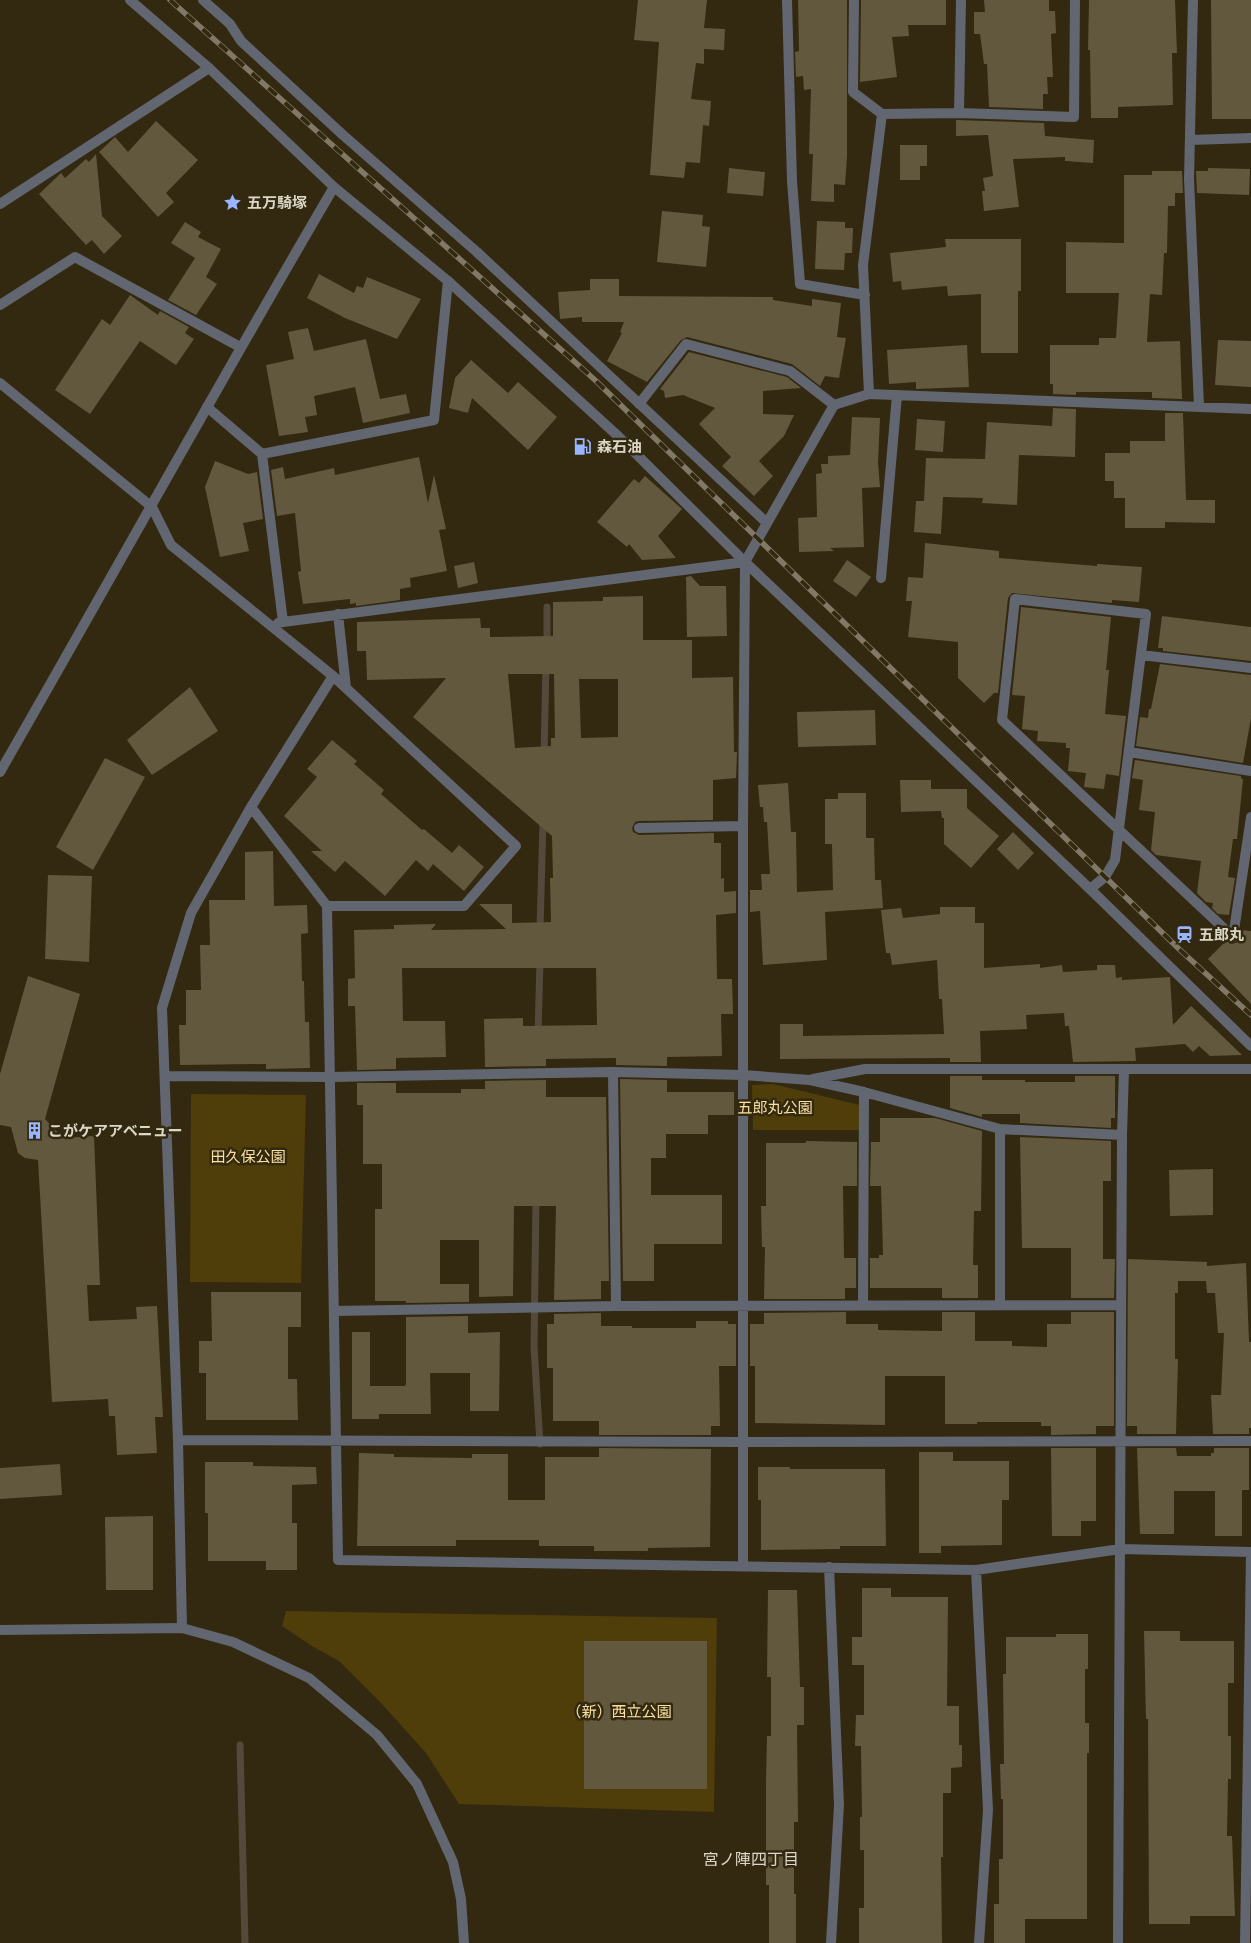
<svg xmlns="http://www.w3.org/2000/svg" width="1251" height="1943" font-family="'Sofia Sans Condensed','Noto Sans JP',sans-serif">
<style>
.green{fill:#4f3d0a}
.lines{fill:none;stroke-linecap:round;stroke-linejoin:round}
.stream{stroke:#534a3c;stroke-width:7}
.building{fill:#62583e;fill-rule:evenodd}
.service{stroke:#616671;stroke-width:10}
.minor{stroke:#616671;stroke-width:10}
.tertiary{stroke:#616671;stroke-width:10}
.rail-casing{stroke:#817965;stroke-width:5.5}
.rail{stroke:#322910;stroke-width:4;stroke-dasharray:11;stroke-linecap:butt}
.labels{text-anchor:middle;dominant-baseline:central;stroke-width:5;stroke-linejoin:round;paint-order:stroke}
.poi-label{font-size:15px;font-weight:bold;fill:#dcd6c7;stroke:#322910;text-anchor:start}
.park-label{font-size:15px;fill:#fae0a0;stroke:#322910}
.neighbourhood-label{font-size:16px;fill:#dcd6c7;stroke:#322910}
</style>
<rect width="100%" height="100%" fill="#322910"/>
<path class="green" d="M773,1084L860,1105L861,1130H753L752,1085Z
M191,1094L306,1095L301,1283L190,1282Z
M286,1611L717,1618L714,1812L459,1804L426,1753L381,1703L339,1661L312,1646L282,1626Z"/>
<g class="lines">
<path class="stream" d="M547,645V607
M544,755L546,665
M540,930L543,820
M538,1034L540,960
M536,1198L534,1347L540,1444
M240,1745L245,1943"/>
</g>
<path class="building" d="M638,0H707L704,28L725,29L724,50L704,49V64L696,63L691,99L711,101L709,126L703,125L700,163L686,162L684,178L650,175L659,42L634,40Z
M798,0H847V156L845,185L834,184V202L811,201L813,154H809L811,89L804,90L803,76L796,77L795,52L799,51Z
M861,0H946V25H908L909,36L892,37L897,77L860,82Z
M984,0H1049V11H1055L1056,33L1051,34L1053,77H1047L1048,94H1043V109L989,107L987,64H984L980,34H974V12H985Z
M1089,0H1175L1177,53H1172L1173,105L1118,107V118H1091L1090,50H1088Z
M1211,0H1251V119H1212Z
M956,120L1044,123L1045,136L1094,140L1093,163L1065,161V157L1013,159L1019,207L984,211L982,191H985L983,178L993,176L988,135L956,136Z
M156,121L198,160L166,193L174,202L158,217L99,152L115,137L128,152Z
M900,145H927V166H920V180H900Z
M96,154L102,216L122,236L104,254L92,240L86,245L39,194L61,173L65,178L86,159L89,162Z
M729,168L765,172L763,196L727,193Z
M1208,168L1250,169L1249,195L1197,193L1196,171H1208Z
M1152,171H1182L1183,193H1175V206H1168L1167,253H1164L1162,295L1150,294L1147,342L1180,341L1182,399L1152,398V392H1076V395L1053,394V384H1050V345H1099V338H1116L1119,293H1066V242L1124,243V175H1152Z
M662,211L703,215L702,226L710,227L706,267L657,262Z
M817,221L845,222V228H853L852,253H845L844,270L815,269Z
M185,222L201,232L198,237L221,249L206,277L217,284L196,315L168,300L195,258L171,243Z
M945,239H1021V291H1018V353H981V294L948,296L947,286L902,290L901,281L893,282L890,253L946,247Z
M319,274L354,293L357,286L363,288L367,277L421,299L397,339L345,318L307,298Z
M590,279H619V296L773,297V300L812,306V299L841,303L837,337L846,338L839,378L825,376L820,386L792,364L687,337L681,340L647,382L607,361L622,333L620,332L624,322H582V317L560,319L558,292L590,290Z
M130,295L158,315L160,311L189,327L185,333L194,339L176,365L140,341L90,414L55,390L102,319L110,325Z
M308,328L314,351L366,339L380,399L406,394L410,413L363,423L355,387L314,396L317,415L305,417L308,432L279,436L266,365L294,359L288,332Z
M1218,340L1251,341V387L1215,385Z
M967,345L969,387L916,389V382L889,384L887,350Z
M689,352L787,377L801,388L763,391V414L794,415L784,436L759,461L773,476L754,496L722,466L731,457L699,424L715,408L683,395L665,398L664,391L660,389Z
M471,360L508,393L518,382L557,417L528,450L472,398L468,413L449,408L455,378Z
M1053,408L1076,409L1075,457L1019,455L1017,505L982,503L983,498L943,497L941,534L914,532L916,501H924L926,458L985,459L987,422L1052,426Z
M1165,413H1183L1186,500H1215V523L1165,522V528H1125V498H1114V481H1105V453H1130V441H1165Z
M852,417L880,418L878,463L880,487L862,488L864,547L830,548L834,551L799,552L798,518L817,517L816,474L822,473L821,464H828V456L850,455Z
M917,419L945,421L943,452L915,450Z
M419,457L428,503L434,475L446,529L439,530L447,571L410,578L411,587L400,589V600L356,606V603L350,604V599L303,604L298,572L301,571L295,513L277,516L271,470L283,467L285,479L334,468L335,475Z
M215,461L248,474L257,472L263,519L243,523L249,551L220,557L205,487Z
M645,476L682,509L658,536L676,558L642,560L629,544L627,547L597,522L634,479L639,483Z
M925,543L999,551V558L1097,566V564L1142,567L1139,602L1112,600V603L1012,593L1008,598L998,693H994L984,703L958,678V642L908,637L912,601H906L908,577L923,578Z
M847,560L871,577L856,597L833,581Z
M474,562L478,583L458,588L454,566Z
M691,576L700,586H726L727,636L687,637L686,577Z
M643,596V640H692V678L733,677L734,752H737L736,778L713,780V820L639,821L635,822L632,828L633,832L639,835L714,833V843H721V879L724,878V892L736,891V913L716,915L717,979H732L733,1014H721L722,1056L667,1057V1066L616,1065V1058L546,1059V1066L485,1067L484,1019L523,1018V1026L597,1025L596,968H402L403,1021H445L446,1057L396,1058V1069L357,1070L355,1006H348V979L355,978L354,930L394,929V925L436,924L431,930L506,929L479,904H512V923L551,922L550,878H553L552,836L413,717L446,678L367,680L366,651H357V622L480,618L481,628H490V637L553,636V602L603,601V597ZM508,674H554L555,738H551V746L515,748ZM579,679H618V737L581,738Z
M1021,607L1111,617L1106,670H1109L1105,714L1126,716L1119,776L1106,774L1104,789L1084,787L1086,773L1068,771L1070,748H1066V743L1037,741L1038,731L1022,729L1025,696L1012,695Z
M1162,616L1251,627V661L1163,651V648H1158Z
M1160,664L1251,675V718L1243,763L1136,746L1140,717L1148,718L1149,709H1151Z
M190,687L218,731L152,775L127,740Z
M875,710L876,745L798,747L797,712Z
M332,740L357,761L354,764L384,790L381,794L422,830L424,829L452,853L459,845L484,867L464,891L433,864L428,871L416,860L385,896L345,861L335,872L311,851H322L284,816L317,777L307,769Z
M105,758L145,777L93,870L56,847Z
M1135,760L1241,776V778L1243,779L1237,839H1233L1228,877L1235,878L1229,915L1218,914L1212,908L1213,903L1206,902L1197,893L1201,861L1156,855L1151,850L1155,812L1139,810L1143,780L1132,778Z
M900,780H931V789H967V808L999,836L971,868L944,844V818H942L941,811L901,812Z
M788,783L791,832H796L797,892L833,890L832,844H825V799H838V793H866V838H874L875,880H881L883,908L825,912L827,960L763,965L760,911L750,912V890H762L761,874H770L767,822H764L763,807H760L758,785Z
M1013,832L1034,853L1018,870L997,849Z
M273,851L274,906L307,905L308,933L301,934L302,981H304L305,1022H309L310,1068L266,1069V1064L180,1065L179,1025H186V990H201L200,945H210L209,900H245V852Z
M48,875L92,876L89,962L45,959Z
M940,907H975V923H984V968L1040,964V968L1062,965L1063,972L1097,970V965H1115L1116,978L1122,977V980L1170,977L1173,1025L1191,1006L1242,1055L1210,1056L1199,1046L1193,1052L1185,1044L1135,1048L1136,1061L1073,1062L1069,1026H1065L1064,1013L1026,1015L1027,1029L980,1031L981,1062H950V1058L780,1059V1024H803V1036L944,1034L942,999H939L937,960L892,965L890,953H886L881,910L901,908L903,918L940,914Z
M1241,930L1251,931V1004L1208,959L1227,940L1232,944L1238,942Z
M28,976L80,994L45,1119L63,1138L94,1136L100,1285H87L89,1321L137,1319L136,1307L157,1306L163,1417H155L157,1453L117,1455L115,1416H109L108,1399L52,1402L38,1160L25,1158L18,1153L11,1127L0,1125V1074Z
M950,1076H982V1080H1025V1082H1075V1076H1115V1118H1111V1128L1020,1123V1114H982V1117L950,1108Z
M620,1079L667,1080V1092H734V1115H708V1134H666V1158H651V1195H722V1244H654V1281H623Z
M546,1080V1097H606L609,1281H601V1299L554,1300L556,1206H514L513,1296L479,1297V1240H440V1284H469V1302L406,1303V1301H375V1209H382V1164H363V1105H357V1083H396V1093H461V1089H485V1081Z
M880,1118H935L982,1131L981,1211H974L973,1265H978V1298H942V1288H870V1258H879V1255H883L881,1186H870L871,1142H880Z
M1020,1137L1111,1141V1181H1103V1259H1115L1114,1298H1071V1248H1022Z
M806,1141L857,1142V1186H843L844,1258H856V1288H845V1299H764L765,1247H762L761,1206H766V1143H806Z
M1213,1169V1215L1170,1216L1169,1170Z
M1128,1259L1207,1262V1266L1246,1263L1249,1342H1251V1428H1249V1434H1213L1211,1395H1221L1224,1333H1218L1215,1293H1207L1206,1281H1178V1293H1175V1359H1178L1176,1434H1137V1426H1127Z
M211,1292H301V1327H288V1379H297L298,1420H206V1373H199V1341H212Z
M846,1312V1324H878V1330L942,1331V1312H975V1341H1012V1346L1047,1347V1324H1071V1312H1114V1426H1096V1434L1051,1435V1426H1041V1422H977V1424H945V1376H885V1425L755,1423V1366H750V1324H764V1313Z
M601,1313V1326H632V1328H696V1321H728V1324H736V1366H719L720,1426H711V1435H599V1421H553V1368H547V1324H554V1314Z
M468,1316V1333L500,1332L499,1411H470V1373H430L431,1414H379V1419H352V1332H370V1386H405L406,1384V1317Z
M599,1448L711,1449L710,1547L648,1548V1551H594V1546H539V1540H456V1546H357L359,1453L394,1454V1457L472,1458V1454H508V1500H545V1457H599Z
M1051,1448H1096V1521H1081V1536H1052Z
M1137,1448H1176L1177,1456H1211V1453H1214V1448H1249V1490H1242V1536H1215V1491H1174V1534H1140Z
M919,1452H953V1461H1009V1500H1002V1545L941,1546V1553H919Z
M205,1462H253V1466L316,1467L317,1484L292,1485V1523H297V1570H266V1561H208V1513H205Z
M60,1464L62,1495L0,1499V1468Z
M758,1467H790V1469H885L886,1546H840V1549L761,1550V1500H758Z
M153,1516V1590H106L105,1517Z
M862,1588H891V1597H948L947,1706H959V1745H962V1767L951,1768V1793H943V1857H941L942,1943H859V1908H864V1850H860V1817H862L861,1746H855L856,1715H864V1665H852V1637H862Z
M768,1590H797L800,1687H804V1725H797L798,1822H794V1894H796V1943H769V1885H766V1781L767,1736H771V1677H767Z
M1144,1631H1180V1641H1234V1683H1228V1736H1231V1779H1228L1227,1836H1232L1235,1916H1190V1924H1149L1148,1719H1146Z
M1056,1634H1088V1669H1085V1723H1089V1753H1087V1919H1025V1943H994V1904H999V1859H1003V1799H1001L1000,1764H1004L1003,1674H1006V1637H1056Z
M584,1641H707V1789H584Z"/>
<g class="lines">
<path class="service" d="M478,253L767,523
M639,404L686,344L790,371L834,405"/>
<path class="minor" d="M203,0L230,24L241,41L343,135L478,253
M787,0L792,181L800,284L865,295
M854,0L853,92L882,114L959,113L1074,117L1075,0
M1193,0L1189,179L1199,406
M959,113L961,0
M1190,140L1251,138
M0,204L209,68
M0,305L75,257L240,347
M869,394L863,265L882,114
M207,407L262,454L434,420L448,281
M262,454L283,622L278,623
M152,507L171,545L333,676L516,846L464,906H327
M881,578L897,395
M338,614L346,688
M283,622L745,562
M1141,655L1251,668
M1129,752L1251,771
M251,807L327,906L338,1560L976,1570L1120,1549L1251,1552
M639,828L743,826
M1090,889L1105,877L1115,860L1146,614L1015,599L1002,720L1233,937L1251,817
M613,1072L616,1306
M165,1076L330,1077L613,1072L743,1075L810,1080L864,1092L1000,1129L1122,1135
M813,1079L865,1069H1251
M1000,1129V1304
M863,1305L864,1092
M334,1311L616,1306L1121,1305
M178,1440L743,1442L1251,1441
M743,1566V826L745,562L834,405L869,394L1251,409
M829,1567L839,1805L831,1943
M976,1570L988,1810L979,1943
M182,1628L178,1440L162,1008L191,913L251,807L333,676
M1118,1943L1122,1135L1124,1069
M1245,1943L1251,1552"/>
<path class="tertiary" d="M130,0L209,68L334,187L448,281L618,436L745,562L1090,889L1251,1046
M0,383L152,507
M0,772C112,577 220,381 334,187
M0,1630L182,1628L233,1642L309,1678L377,1735L417,1784L453,1862L461,1899L464,1943"/>
<defs>
<path id="rail" d="M170,0L595,380L1179,949L1251,1015"/>
</defs>
<use href="#rail" class="rail-casing"/>
<use href="#rail" class="rail"/>
</g>
<defs>
<symbol id="sight-bare" viewBox="-9 -9 18 18"><path d="M0-6L1.8-2.2L6-1.7L2.9 1.2L3.7 5.4L0 3.3L-3.7 5.4L-2.9 1.2L-6-1.7L-1.8-2.2Z" fill="#98b5fd" stroke="#322910" stroke-width="2.5" paint-order="stroke"/></symbol>
<symbol id="fuel-bare" viewBox="-9 -9 18 18"><path d="M-5.5-6h7V0h2V4h1.3V-2.5L3-4.5l.8-.8L6-3V5H2.5V1h-1V6h-7ZM-4.2-4.7v3.2H.2V-4.7Z" fill="#98b5fd" stroke="#322910" stroke-width="2.5" paint-order="stroke"/></symbol>
<symbol id="station-bare" viewBox="-9 -9 18 18"><path d="M-3-6H3Q5-6 5-4V2Q5 4 3 4L4.5 6H3L1.5 4h-3L-3 6H-4.5L-3 4Q-5 4-5 2V-4Q-5-6-3-6ZM-3.5-4v3h7v-3ZM-3.5 1v1.5H-2V1ZM2 1v1.5H3.5V1Z" fill="#98b5fd" stroke="#322910" stroke-width="2.5" paint-order="stroke"/></symbol>
<symbol id="building-bare" viewBox="-9 -9 18 18"><path d="M-4-6H4V6H1V3H-1V6H-4ZM-2.5-4.3h1.7v1.8h-1.7ZM.8-4.3h1.7v1.8H.8ZM-2.5-1h1.7V.8h-1.7ZM.8-1h1.7V.8H.8Z" fill="#98b5fd" stroke="#322910" stroke-width="2.5" paint-order="stroke"/></symbol>
</defs>
<g fill-rule="evenodd">
<use href="#sight-bare" x="220" y="190" width="25" height="25"/>
<use href="#fuel-bare" x="570" y="434" width="25" height="25"/>
<use href="#station-bare" x="1172" y="922" width="25" height="25"/>
<use href="#building-bare" x="22" y="1118" width="25" height="25"/>
</g>
<g class="labels">
<g class="poi-label">
<text x="247" y="203">五万騎塚</text>
<text x="597" y="447">森石油</text>
<text x="1199" y="935">五郎丸</text>
<text x="48" y="1131">こがケアアベニュー</text>
</g>
<g class="park-label">
<text x="775" y="1108">五郎丸公園</text>
<text x="248" y="1157">田久保公園</text>
<text x="619" y="1712">（新）西立公園</text>
</g>
<g class="neighbourhood-label">
<text x="751" y="1860">宮ノ陣四丁目</text>
</g>
</g>
</svg>
